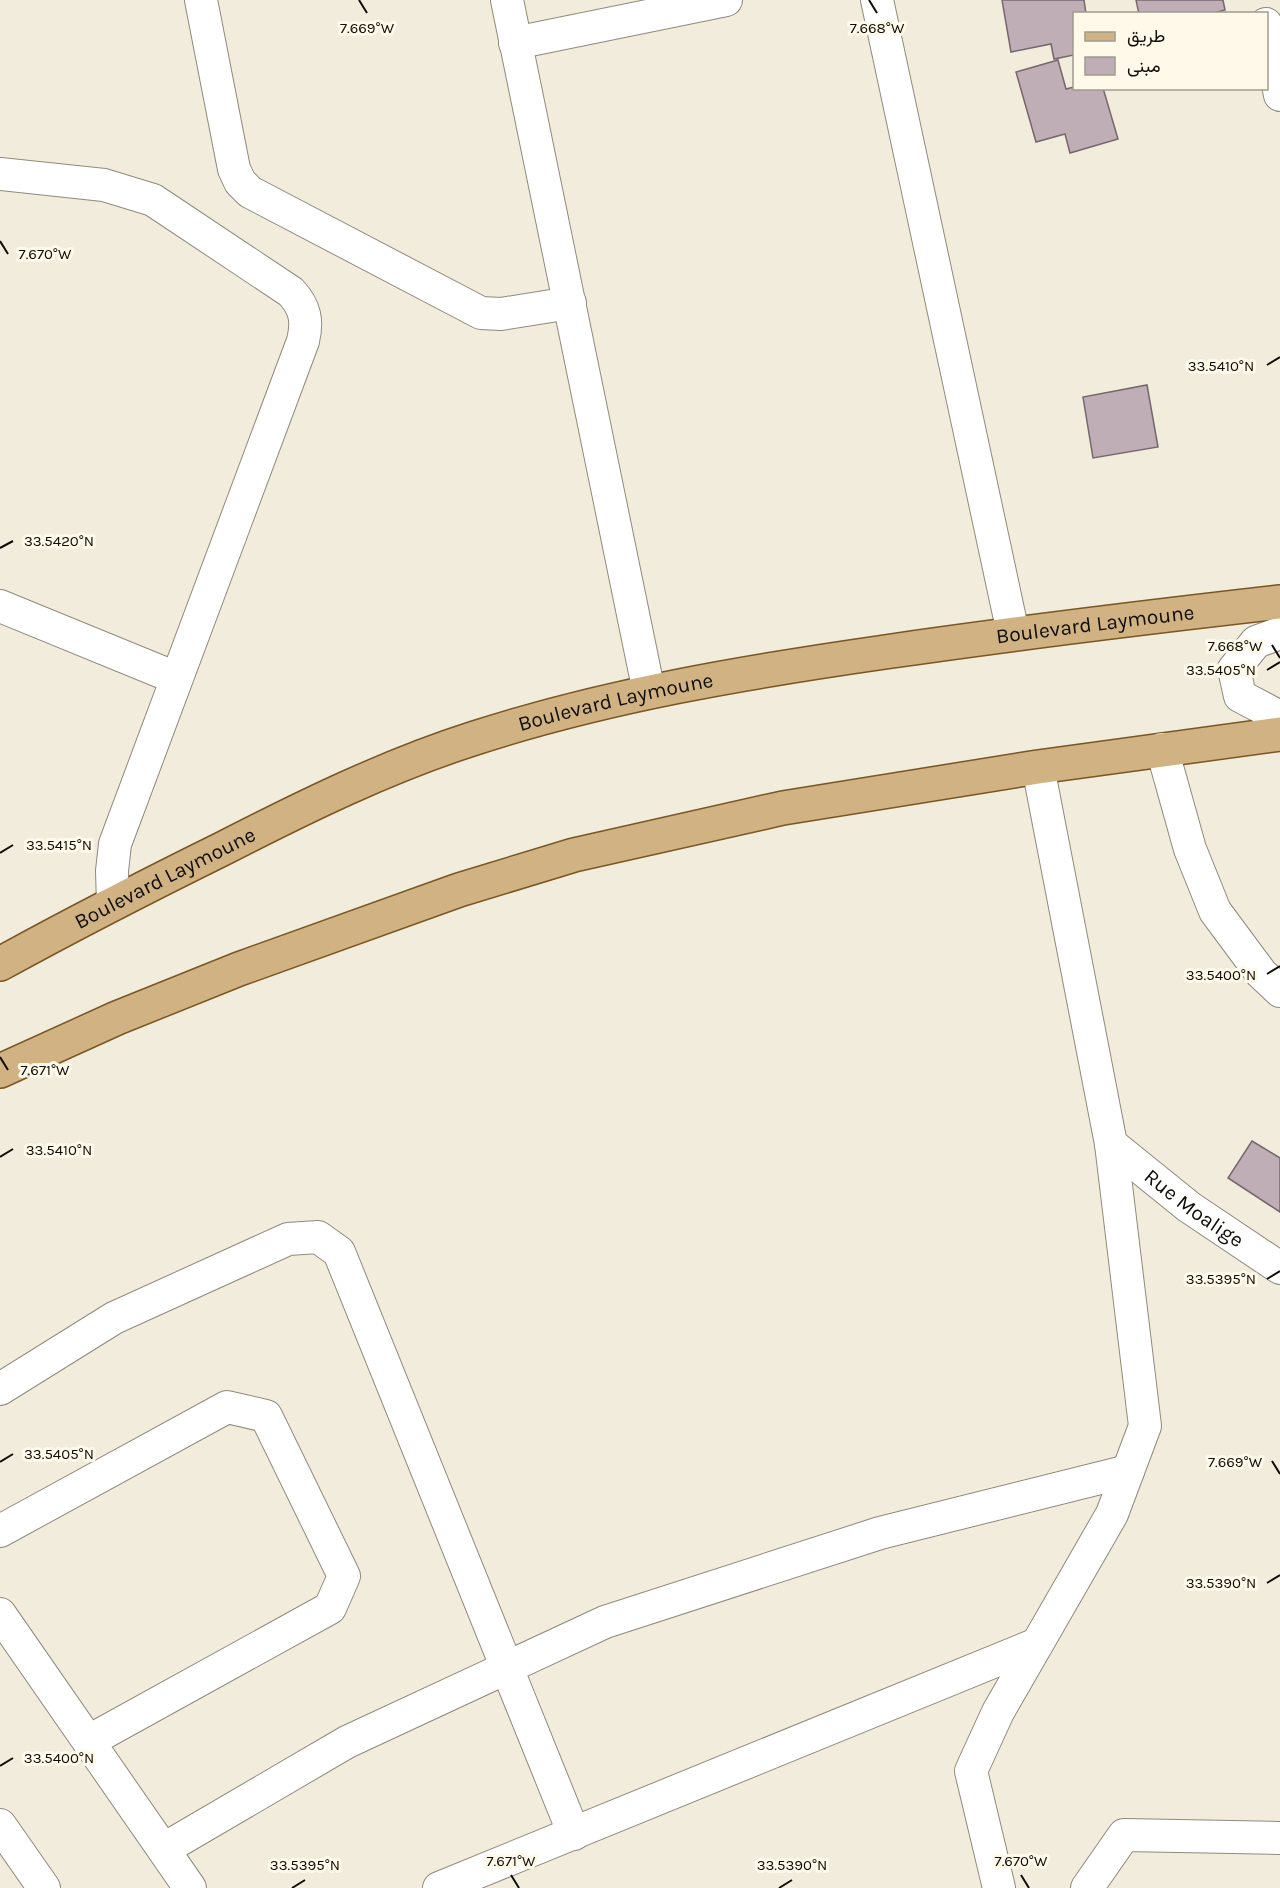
<svg xmlns="http://www.w3.org/2000/svg" width="1280" height="1888" font-family="Karla,Vazirmatn,sans-serif">
<style>
.building{fill:#bfaeb5;stroke:#77676d;stroke-width:1.5}
.lines{fill:none;stroke-linecap:round;stroke-linejoin:round}
.minor-casing{stroke:#908a7c;stroke-width:34}
.major-casing{stroke:#795623;stroke-width:36}
.minor{stroke:#fff;stroke-width:32}
.major{stroke:#d1b283;stroke-width:33}
.ticks{fill:none;stroke:#0f0d08;stroke-width:2}
.labels{text-anchor:middle;dominant-baseline:central;stroke-width:6;stroke-linejoin:round;paint-order:stroke}
.street-label{font-size:21px;fill:#0f0d08;stroke:#fff9e9}
.ticks-label{font-size:15px;text-anchor:middle;fill:#0f0d08;stroke:#fff9e9;stroke-width:6;stroke-linejoin:round;paint-order:stroke}
</style>
<rect width="100%" height="100%" fill="#f1ecdc"/>
<path class="building" d="M1002,0H1084L1086,14H1074V55L1054,59L1051,44L1011,52Z
M1136,0H1223L1225,10L1210,14H1139Z
M1058,60L1066,89L1074,87L1103,88L1118,139L1070,153L1065,134L1036,142L1016,72Z
M1147,385L1158,447L1093,458L1083,397Z
M1252,1141L1280,1158V1212L1228,1178Z"/>
<g class="lines">
<defs>
<g id="minor">
<path d="M201,0L234,169L240,182L250,192L481,313L501,314L570,303"/>
<path d="M507,0L649,692"/>
<path d="M877,0L1013,633"/>
<path d="M1266,24L1280,95"/>
<path d="M515,43L726,0"/>
<path d="M0,174L104,185L153,200L291,292C305,307 308,321 303,341L115,844L112,871L113,904"/>
<path d="M0,606L176,678"/>
<path d="M1280,633L1256,642L1234,669L1240,696L1280,717"/>
<path d="M1162,749L1190,849L1215,911L1261,973L1280,991"/>
<path id="s1" d="M1111,1144L1189,1207L1280,1268"/>
<path d="M0,1389L114,1318L288,1239L318,1237L339,1252L574,1834"/>
<path d="M0,1531L227,1407L266,1416L344,1576L330,1608L89,1741"/>
<path d="M0,1614L190,1888"/>
<path d="M0,1825L44,1888"/>
<path d="M164,1849L347,1742L605,1622L880,1533L1128,1471"/>
<path d="M439,1888L1037,1644"/>
<path d="M999,1888L971,1771L998,1712L1112,1514L1145,1426L1111,1144L1038,767"/>
<path d="M1087,1888L1124,1835L1280,1838"/>
</g>
<g id="major">
<path id="s2" d="M0,964C73,924 147,886 222,849C304,807 387,766 475,738C608,695 746,672 885,652C1016,633 1148,617 1280,602"/>
<path d="M0,1071L117,1018L239,969L459,890L574,855L783,808L1038,767L1280,734"/>
</g>
</defs>
<use href="#minor" class="minor-casing"/>
<use href="#major" class="major-casing"/>
<use href="#minor" class="minor"/>
<use href="#major" class="major"/>
</g>
<path class="ticks" d="M359,0L367,13M869,0L877,13M0,241L8,254M1267,365L1280,357M0,548L13,541M1272,645L1280,658M1267,670L1280,662M0,853L13,845M1267,974L1280,966M0,1057L8,1070M0,1157L13,1149M1267,1279L1280,1271M1272,1461L1280,1474M0,1462L13,1454M1267,1583L1280,1575M0,1766L13,1758M511,1875L519,1888M1021,1875L1029,1888M292,1888L305,1880M779,1888L792,1880"/>
<g class="labels">
<g class="street-label">
<text stroke="none"><textPath href="#s2" startOffset="1158">Boulevard Laymoune</textPath></text>
<text stroke="none"><textPath href="#s2" startOffset="672">Boulevard Laymoune</textPath></text>
<text stroke="none"><textPath href="#s2" startOffset="186">Boulevard Laymoune</textPath></text>
<text stroke="none"><textPath href="#s1" startOffset="105">Rue Moalige</textPath></text>
</g>
</g>
<g class="ticks-label">
<text x="367" y="33">7.669°W</text>
<text x="877" y="33">7.668°W</text>
<text x="45" y="259">7.670°W</text>
<text x="1221" y="371">33.5410°N</text>
<text x="59" y="546">33.5420°N</text>
<text x="1235" y="651">7.668°W</text>
<text x="1221" y="675">33.5405°N</text>
<text x="59" y="850">33.5415°N</text>
<text x="1221" y="980">33.5400°N</text>
<text x="45" y="1075">7.671°W</text>
<text x="59" y="1155">33.5410°N</text>
<text x="1221" y="1284">33.5395°N</text>
<text x="59" y="1459">33.5405°N</text>
<text x="1235" y="1467">7.669°W</text>
<text x="1221" y="1588">33.5390°N</text>
<text x="59" y="1763">33.5400°N</text>
<text x="511" y="1866">7.671°W</text>
<text x="1021" y="1866">7.670°W</text>
<text x="305" y="1870">33.5395°N</text>
<text x="792" y="1870">33.5390°N</text>
</g>
<rect x="1073" y="12" width="195" height="78" fill="#fff9e9" stroke="#9f9b8f" stroke-width="1.5"/>
<rect x="1085" y="32" width="30" height="9" fill="#d1b283" stroke="#9f9b8f" stroke-width="1.5"/>
<text x="1127" y="42" font-size="18" fill="#0f0d08">طريق</text>
<rect x="1085" y="57" width="30" height="18" fill="#bfaeb5" stroke="#9f9b8f" stroke-width="1.5"/>
<text x="1127" y="72" font-size="18" fill="#0f0d08">مبنى</text>
</svg>
